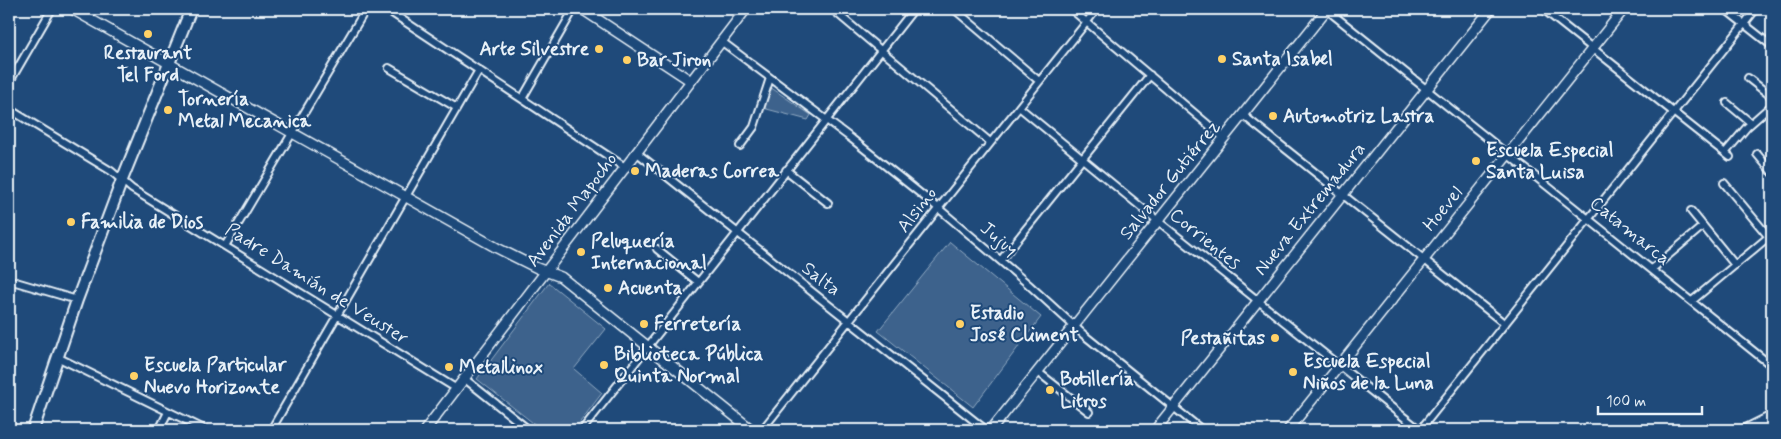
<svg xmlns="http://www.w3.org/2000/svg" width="1781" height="439" font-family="Mynerve,sans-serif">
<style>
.green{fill:#3c628c;stroke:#92aac2}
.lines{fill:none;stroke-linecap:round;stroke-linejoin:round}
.street-casing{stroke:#e8f1f8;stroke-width:10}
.secondary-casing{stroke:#e8f1f8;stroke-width:12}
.primary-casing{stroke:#e8f1f8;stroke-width:14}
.street{stroke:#1f4a7a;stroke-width:6}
.secondary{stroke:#1f4a7a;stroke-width:9}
.primary{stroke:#1f4a7a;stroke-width:10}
.poi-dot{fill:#ffd166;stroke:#1f4a7a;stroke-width:2}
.labels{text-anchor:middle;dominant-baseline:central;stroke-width:4;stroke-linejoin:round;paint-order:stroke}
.poi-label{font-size:19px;font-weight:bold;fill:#e8f1f8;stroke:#1f4a7a;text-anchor:start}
.street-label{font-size:19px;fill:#e8f1f8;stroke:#1f4a7a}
</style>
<rect width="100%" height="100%" fill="#1f4a7a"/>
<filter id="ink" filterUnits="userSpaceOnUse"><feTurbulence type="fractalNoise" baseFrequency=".02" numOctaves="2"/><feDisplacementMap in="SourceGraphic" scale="10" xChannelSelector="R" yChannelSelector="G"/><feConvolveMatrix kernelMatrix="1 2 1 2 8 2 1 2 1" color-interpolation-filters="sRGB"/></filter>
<g filter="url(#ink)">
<path class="green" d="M770,87L811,115L808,120L763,108Z
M950,242L1041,317L973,407L878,331Z
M549,283L606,329L574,369L602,393L574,430H542L477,379Z"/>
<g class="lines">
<defs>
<path id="street" d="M386,9L625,167
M832,9L990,142
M954,9L1039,81
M1071,9L1224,138
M1326,9L1772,366
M1543,9L1730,157
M1725,9L1772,46
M721,41L852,139L931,202L1028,284L1084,335L1202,430
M389,68L457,108
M1748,78L1772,97
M9,83L52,9
M522,99L574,9
M1727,103L1751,123
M1019,107L1158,221L1420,430L1756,9
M9,109L111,171L132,189L457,389
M1243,115L1505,324
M740,146L754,127L770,78
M636,152L986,430
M1725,153L1747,127L1772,105
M1757,154L1772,172
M786,170L828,203
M1724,183L1769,237
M1691,211L1735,265
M225,246L366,9
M657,249L698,282
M1001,260L1150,75
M1652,269L1703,226
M9,280L77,300
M1692,301L1772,234
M57,357L206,430
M1038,372L1089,412
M465,379L529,430
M159,430L168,412
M271,430L479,70
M582,430L914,9
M762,430L1097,9"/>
<path id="secondary" d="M72,9L497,248L537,268L561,277L752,430
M582,9L691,81
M425,430L746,9
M991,430L1327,9
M1155,430L1491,9
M1288,430L1624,9"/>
<path id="primary" d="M33,430L77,300L122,180L191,9
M1746,430L1772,417
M1765,430L1772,427"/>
</defs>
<use href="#street" class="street-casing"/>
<use href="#secondary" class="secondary-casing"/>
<use href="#primary" class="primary-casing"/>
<use href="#street" class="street"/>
<use href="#secondary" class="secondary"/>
<use href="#primary" class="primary"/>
</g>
</g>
<g class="poi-dot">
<circle cx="148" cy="34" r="5"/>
<circle cx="599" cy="49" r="5"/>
<circle cx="1222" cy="59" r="5"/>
<circle cx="627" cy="60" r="5"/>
<circle cx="168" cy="110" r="5"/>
<circle cx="1273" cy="116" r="5"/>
<circle cx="1476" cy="161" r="5"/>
<circle cx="635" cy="171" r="5"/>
<circle cx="71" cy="222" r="5"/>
<circle cx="581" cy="252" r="5"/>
<circle cx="608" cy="288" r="5"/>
<circle cx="644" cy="324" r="5"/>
<circle cx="960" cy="324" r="5"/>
<circle cx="1275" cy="338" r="5"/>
<circle cx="604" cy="365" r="5"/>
<circle cx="449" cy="367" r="5"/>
<circle cx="1293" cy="372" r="5"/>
<circle cx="134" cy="376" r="5"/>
<circle cx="1050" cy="390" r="5"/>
</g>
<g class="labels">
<g class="poi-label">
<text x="589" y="49" text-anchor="end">Arte Silvestre</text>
<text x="148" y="53" text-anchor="middle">Restaurant<tspan x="148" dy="22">Tel Ford</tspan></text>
<text x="1232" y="59">Santa Isabel</text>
<text x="637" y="60">Bar Jiron</text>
<text x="178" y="99">Tornería<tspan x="178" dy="22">Metal Mecanica</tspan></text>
<text x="1283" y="116">Automotriz Lastra</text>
<text x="1486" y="150">Escuela Especial<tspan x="1486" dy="22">Santa Luisa</tspan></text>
<text x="645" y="171">Maderas Correa</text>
<text x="81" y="222">Familia de Dios</text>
<text x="591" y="241">Peluquería<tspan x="591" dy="22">Internacional</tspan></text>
<text x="618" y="288">Acuenta</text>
<text x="970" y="313">Estadio<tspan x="970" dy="22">José Climent</tspan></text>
<text x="654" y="324">Ferretería</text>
<text x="1265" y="338" text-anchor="end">Pestañitas</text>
<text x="614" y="354">Biblioteca Pública<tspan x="614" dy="22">Quinta Normal</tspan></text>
<text x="1303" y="361">Escuela Especial<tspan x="1303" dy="22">Niños de la Luna</tspan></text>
<text x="144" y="365">Escuela Particular<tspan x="144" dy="22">Nuevo Horizonte</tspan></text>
<text x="459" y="367">Metallinox</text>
<text x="1060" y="379">Botillería<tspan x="1060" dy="22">Litros</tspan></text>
</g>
<g class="street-label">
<text transform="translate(1170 180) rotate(-51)">Salvador Gutiérrez</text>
<text transform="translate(1310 209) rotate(-51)">Nueva Extremadura</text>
<text transform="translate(1443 209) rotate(-51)">Hoevel</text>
<text transform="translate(572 210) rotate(-53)">Avenida Mapocho</text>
<text transform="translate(917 210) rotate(-52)">Alsino</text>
<text transform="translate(1630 231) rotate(39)">Catamarca</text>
<text transform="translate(999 239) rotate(40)">Jujuy</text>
<text transform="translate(1205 239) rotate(39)">Corrientes</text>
<text transform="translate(821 279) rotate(38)">Salta</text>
<text transform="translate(317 284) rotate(32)">Padre Damián de Veuster</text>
</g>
</g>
<rect width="1781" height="439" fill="none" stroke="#1f4a7a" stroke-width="30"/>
<rect x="15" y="15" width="1751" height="409" fill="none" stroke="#e8f1f8" stroke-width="2" filter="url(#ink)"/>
<path d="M1598 406v8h104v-8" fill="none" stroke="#e8f1f8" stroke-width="2.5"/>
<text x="1606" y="406" font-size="15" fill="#e8f1f8" stroke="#1f4a7a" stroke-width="4" paint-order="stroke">100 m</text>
</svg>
